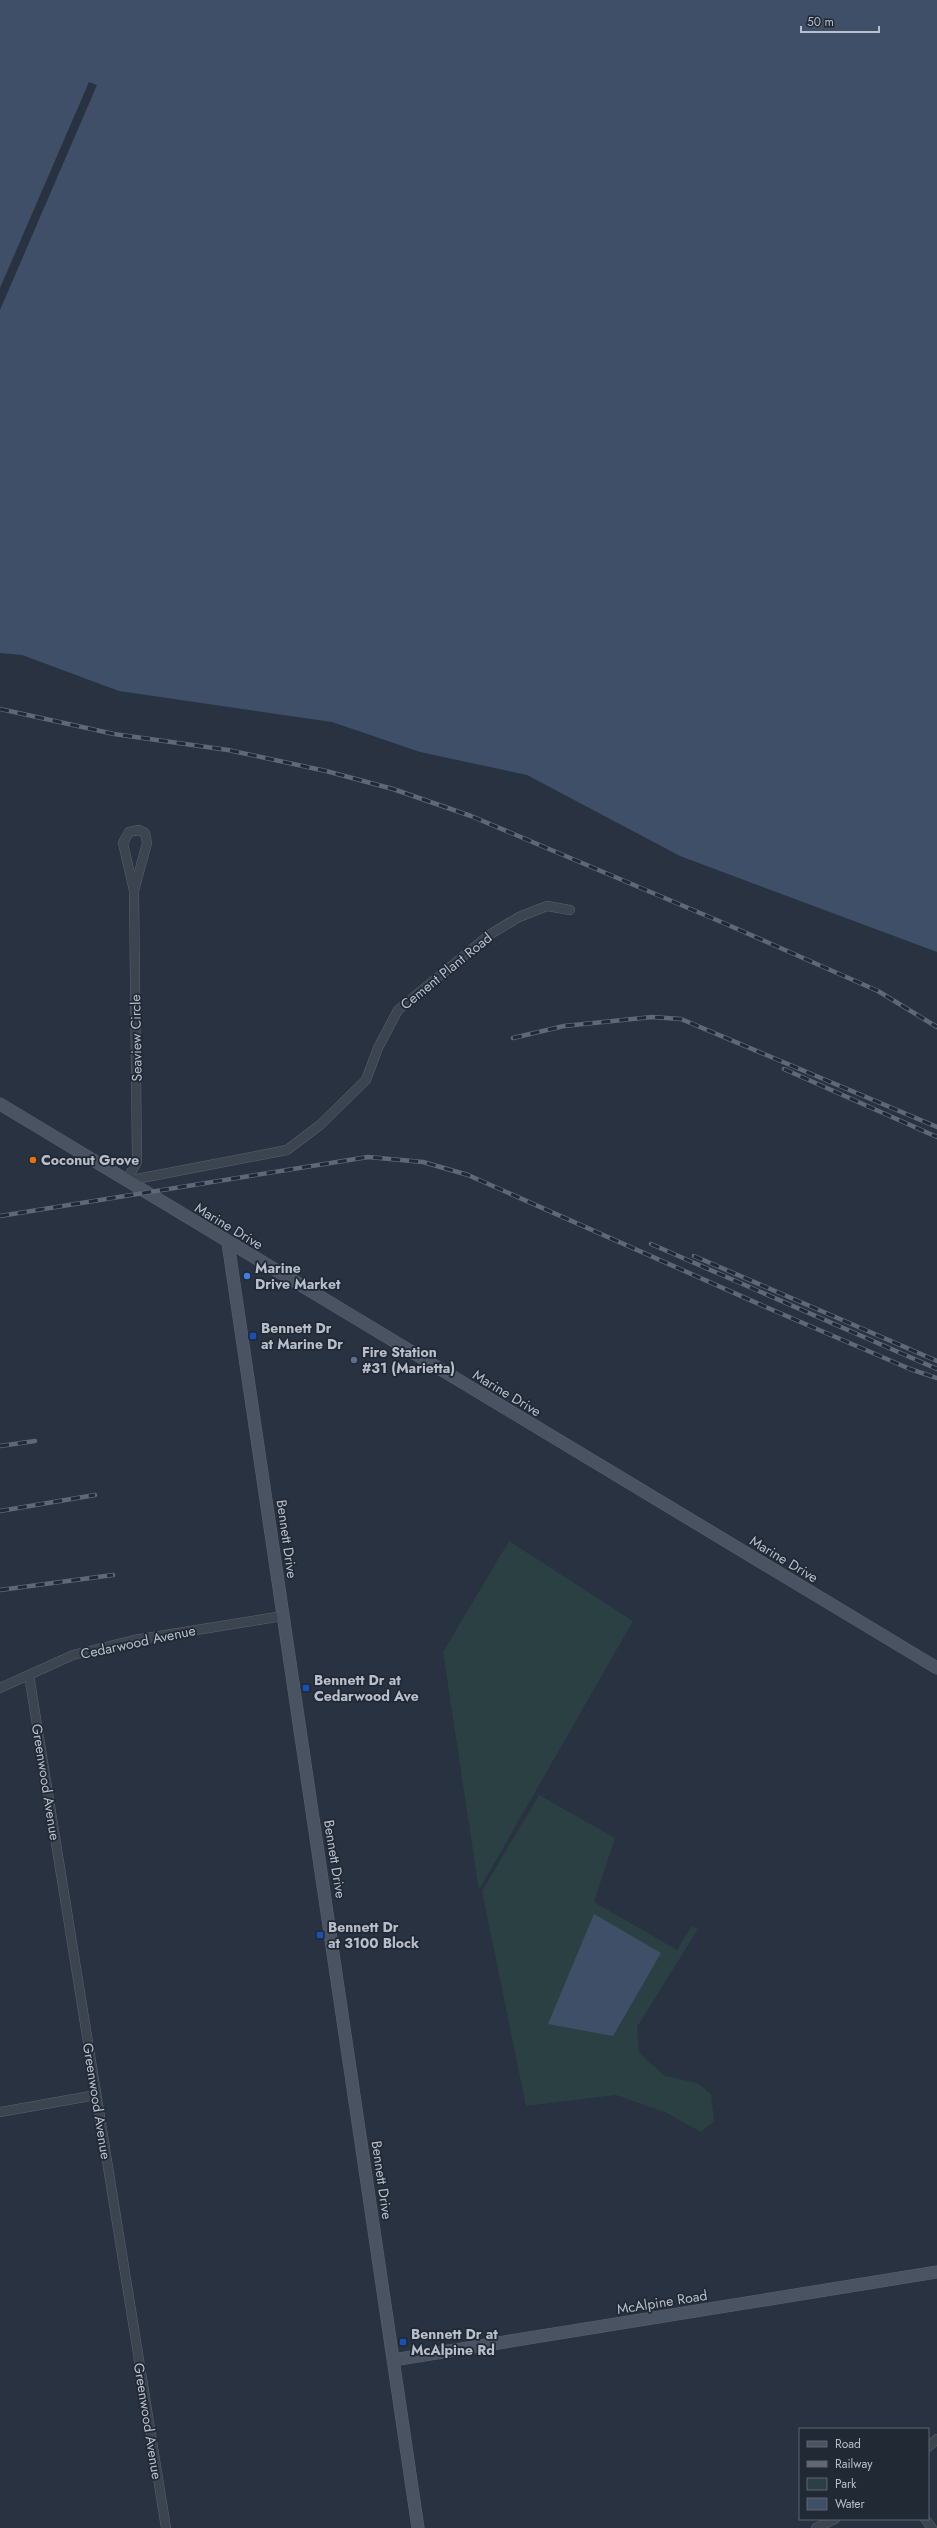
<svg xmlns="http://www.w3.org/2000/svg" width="937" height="2528" font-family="Jost,sans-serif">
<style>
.green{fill:#2b4042}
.water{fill:#3f4f67}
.pier{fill:#283240}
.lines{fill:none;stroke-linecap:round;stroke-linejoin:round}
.street-casing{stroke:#5a626d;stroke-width:10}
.secondary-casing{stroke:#5a626d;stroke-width:13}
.street{stroke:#3c4450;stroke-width:9}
.secondary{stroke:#4a5362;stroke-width:12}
.rail-casing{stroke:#5f6876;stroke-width:4.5}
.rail{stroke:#212935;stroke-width:3;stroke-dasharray:9;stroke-linecap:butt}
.food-dot{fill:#e8710a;stroke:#212935;stroke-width:1.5}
.shop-dot{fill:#3f7fe0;stroke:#212935;stroke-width:1.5}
.transit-dot{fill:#1a4fb4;stroke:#212935;stroke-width:1.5}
.service-dot{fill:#5c6f8a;stroke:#212935;stroke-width:1.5}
.labels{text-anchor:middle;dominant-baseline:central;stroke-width:3.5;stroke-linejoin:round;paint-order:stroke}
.street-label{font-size:14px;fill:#b9bfca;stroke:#212935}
.poi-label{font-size:14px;font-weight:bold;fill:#b9bfca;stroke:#212935;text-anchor:start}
</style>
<rect width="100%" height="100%" fill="#283240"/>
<path class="green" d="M509,1541L633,1621L479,1890L443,1652Z
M539,1795L615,1838L594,1902L677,1950L692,1926L698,1929L637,2027L639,2052L648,2061L665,2076L697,2083L711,2094L714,2121L701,2132L667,2113L616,2095L526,2106L482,1891Z"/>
<path class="water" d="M0,0H937V952L680,856L527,775L420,752L332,722L119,691L22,655L0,653Z
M594,1914L661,1953L613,2036L548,2024Z"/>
<path class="pier" d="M89,82L97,85L0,310V288Z"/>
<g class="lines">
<defs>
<path id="street" d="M126,1181L287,1150L320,1125L366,1080L378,1048L398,1010L489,935L519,917L547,906L570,910
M126,1181L137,1162L134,891L147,843L145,833L139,830L129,832L123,843L134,891
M29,1675L166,2528
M0,1688L73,1655L134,1640L283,1616
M0,2112L96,2095
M928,2447L937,2439
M925,2519L932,2528
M816,2528L835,2519"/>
<path id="secondary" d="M0,1104L937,1668
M228,1243L418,2528
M393,2360L937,2272"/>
</defs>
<use href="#street" class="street-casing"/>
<use href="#secondary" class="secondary-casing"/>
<use href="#street" class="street"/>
<use href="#secondary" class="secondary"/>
<defs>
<path id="rail" d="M0,709L114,734L228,750L326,771L393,789L471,816L726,924L878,991L937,1027
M513,1038L564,1026L652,1017L681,1019L937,1127
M784,1069L937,1137
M0,1216L368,1157L423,1162L468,1175L768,1308L910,1369L937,1378
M651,1244L937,1369
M694,1256L937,1361
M0,1446L35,1441
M0,1511L95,1495
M0,1590L113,1575"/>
</defs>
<use href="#rail" class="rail-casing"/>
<use href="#rail" class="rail"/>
</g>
<circle class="food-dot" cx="33" cy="1160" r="4"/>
<circle class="shop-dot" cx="247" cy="1276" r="4"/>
<g class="transit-dot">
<rect x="249" y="1332" width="8" height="8" rx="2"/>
<rect x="302" y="1684" width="8" height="8" rx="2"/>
<rect x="316" y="1931" width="8" height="8" rx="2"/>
<rect x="399" y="2338" width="8" height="8" rx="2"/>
</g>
<circle class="service-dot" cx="354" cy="1360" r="4"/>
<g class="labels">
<g class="street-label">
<text transform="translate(446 971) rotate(-39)">Cement Plant Road</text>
<text transform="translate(136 1038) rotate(-91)">Seaview Circle</text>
<text transform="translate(229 1226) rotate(31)">Marine Drive</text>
<text transform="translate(507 1393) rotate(31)">Marine Drive</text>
<text transform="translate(287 1539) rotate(82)">Bennett Drive</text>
<text transform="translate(784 1559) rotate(31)">Marine Drive</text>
<text transform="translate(138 1642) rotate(-12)">Cedarwood Avenue</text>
<text transform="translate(46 1782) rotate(81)">Greenwood Avenue</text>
<text transform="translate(335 1859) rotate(81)">Bennett Drive</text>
<text transform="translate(97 2101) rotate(81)">Greenwood Avenue</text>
<text transform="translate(382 2180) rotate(82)">Bennett Drive</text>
<text transform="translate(662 2302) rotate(-9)">McAlpine Road</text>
<text transform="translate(148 2421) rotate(81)">Greenwood Avenue</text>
</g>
<g class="poi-label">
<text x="41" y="1160">Coconut Grove</text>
<text x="255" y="1268">Marine<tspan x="255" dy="16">Drive Market</tspan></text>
<text x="261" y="1328">Bennett Dr<tspan x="261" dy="16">at Marine Dr</tspan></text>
<text x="362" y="1352">Fire Station<tspan x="362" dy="16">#31 (Marietta)</tspan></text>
<text x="314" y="1680">Bennett Dr at<tspan x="314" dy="16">Cedarwood Ave</tspan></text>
<text x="328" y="1927">Bennett Dr<tspan x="328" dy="16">at 3100 Block</tspan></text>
<text x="411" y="2334">Bennett Dr at<tspan x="411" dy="16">McAlpine Rd</tspan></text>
</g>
</g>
<rect x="799" y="2428" width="130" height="92" fill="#212935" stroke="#5e6571"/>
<rect x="807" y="2441" width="20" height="6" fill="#4a5362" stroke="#5e6571"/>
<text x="835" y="2448" font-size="12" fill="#b9bfca">Road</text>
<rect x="807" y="2461" width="20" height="6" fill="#5f6876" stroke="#5e6571"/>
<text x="835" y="2468" font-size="12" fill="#b9bfca">Railway</text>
<rect x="807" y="2478" width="20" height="12" fill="#2b4042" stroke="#5e6571"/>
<text x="835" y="2488" font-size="12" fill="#b9bfca">Park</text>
<rect x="807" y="2498" width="20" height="12" fill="#3f4f67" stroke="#5e6571"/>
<text x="835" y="2508" font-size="12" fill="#b9bfca">Water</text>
<path d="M801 26v6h78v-6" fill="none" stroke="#b9bfca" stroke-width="2"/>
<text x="807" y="26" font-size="12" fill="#b9bfca" stroke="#212935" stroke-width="3" paint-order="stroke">50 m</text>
</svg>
